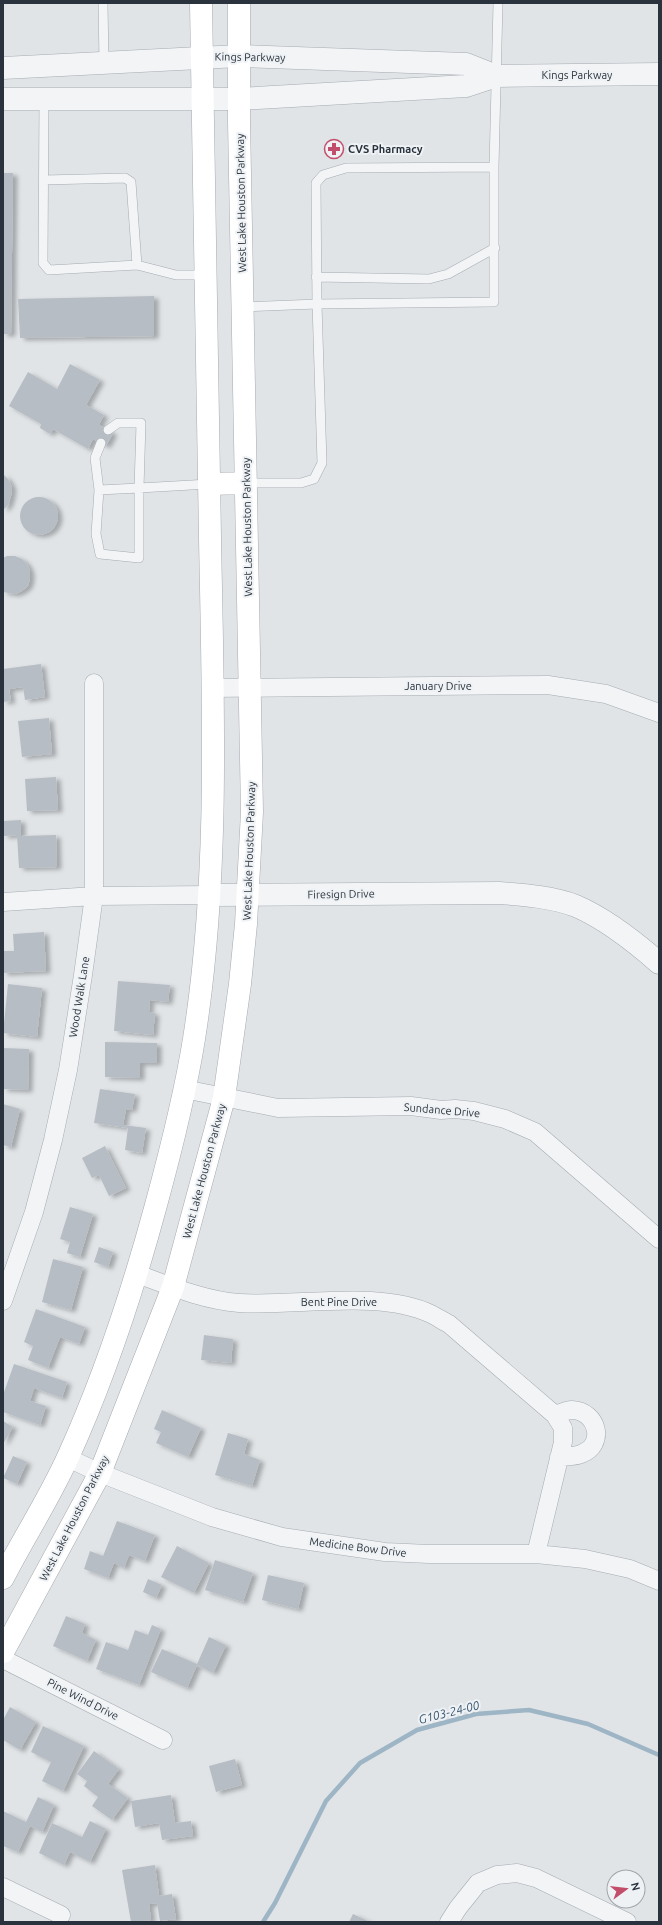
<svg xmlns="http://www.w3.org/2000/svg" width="662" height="1925" font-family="Ubuntu,sans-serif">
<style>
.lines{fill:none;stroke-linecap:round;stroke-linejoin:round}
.stream{stroke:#9db5c5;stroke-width:4.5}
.building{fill:#b7bdc4;filter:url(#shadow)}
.service-casing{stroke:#a6abb1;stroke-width:10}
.minor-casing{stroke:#a6abb1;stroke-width:19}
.tertiary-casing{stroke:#a6abb1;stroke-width:23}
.secondary-casing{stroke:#a6abb1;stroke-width:23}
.service{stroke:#f2f4f6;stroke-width:9}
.minor{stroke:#f2f4f6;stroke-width:18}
.tertiary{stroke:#f2f4f6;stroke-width:22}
.secondary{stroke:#fff;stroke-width:22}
.labels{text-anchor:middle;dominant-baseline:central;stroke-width:4;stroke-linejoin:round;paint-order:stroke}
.street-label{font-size:11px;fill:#2a333d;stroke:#eff2f5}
.poi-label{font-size:11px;font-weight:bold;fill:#2a333d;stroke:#eff2f5;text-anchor:start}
.water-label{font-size:12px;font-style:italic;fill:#37566e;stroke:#eff2f5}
</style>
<defs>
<filter id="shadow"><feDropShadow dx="4.5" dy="2.5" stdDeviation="2" flood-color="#0004"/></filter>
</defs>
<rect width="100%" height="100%" fill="#e0e4e7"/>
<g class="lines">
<path class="stream" d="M263,1922L275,1903L326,1801L360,1763L417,1730L476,1714L529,1710L588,1724L659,1755"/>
</g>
<path class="building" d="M3,173H13L11,334H3Z
M154,296V336L20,338L18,299Z
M70,364L100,380L86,405L104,415L99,425L113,433L106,446L93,439L88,449L53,429L50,434L40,428L41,424L9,406L28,372L57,389Z
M3,474L8,479L12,487L11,496L8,505L3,510Z
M20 516a19 19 0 1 1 38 0a19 19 0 1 1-38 0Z
M7,556H15L22,559L27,564L30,571V579L28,586L22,591L15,594L3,592V558Z
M41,664L45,697L25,700L23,687L9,689L11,701L3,702V669Z
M49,718L52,754L22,757L18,721Z
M56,777L58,810L27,811L25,779Z
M21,820V836L56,835L57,867L19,868L17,835L4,836L3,821Z
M44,932L46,971L3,973V951H14L13,934Z
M118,981L170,985L168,1002L150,1000L149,1012L155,1013L153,1035L114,1031Z
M8,984L42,988L37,1037L3,1033Z
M105,1042L157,1043V1063H140V1078L105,1077Z
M3,1048L29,1049L28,1090L3,1089Z
M100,1089L135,1094L132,1110L126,1109L123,1125L146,1128L142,1153L125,1150L128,1128L94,1123Z
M3,1104L20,1109L11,1147L3,1145Z
M105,1146L126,1188L109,1196L99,1175L92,1178L82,1158Z
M70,1207L93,1214L80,1257L67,1253L70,1242L60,1239Z
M99,1247L113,1252L108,1267L94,1262Z
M53,1259L83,1267L71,1310L42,1302Z
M36,1309L85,1327L79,1344L60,1337L48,1368L28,1360L33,1346L24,1342Z
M204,1335L233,1339L231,1363L201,1360Z
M14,1364L67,1382L62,1398L34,1388L30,1401L46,1406L40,1425L3,1412V1395Z
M162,1410L201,1428L188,1457L156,1443L161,1432L154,1429Z
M3,1421L13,1427L3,1444Z
M228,1433L248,1439L244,1454L260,1460L252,1486L215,1475Z
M13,1456L27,1462L17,1484L3,1478Z
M117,1521L155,1535L145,1561L129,1555L124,1568L114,1563L108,1578L84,1569L90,1551L103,1556Z
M177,1546L209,1563L194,1593L161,1577Z
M215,1560L253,1573L243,1602L205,1590Z
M268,1575L304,1583L298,1609L262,1600Z
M148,1579L162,1585L156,1598L143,1592Z
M66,1616L85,1624L82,1633L96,1640L87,1661L53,1646Z
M152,1625L161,1629L139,1685L96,1669L106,1642L128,1650L135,1630L148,1635Z
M209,1637L226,1645L213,1673L197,1665L187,1688L151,1672L162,1649L197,1664Z
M10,1707L36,1722L20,1750L3,1740V1720Z
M43,1726L84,1746L63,1791L42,1781L51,1762L31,1752Z
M94,1751L119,1769L108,1784L128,1798L112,1820L92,1806L98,1797L84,1786L87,1781L77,1774Z
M235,1759L242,1785L216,1792L209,1766Z
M171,1795L175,1823L191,1821L193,1836L162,1840L159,1823L135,1827L131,1801Z
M38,1797L54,1805L42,1832L30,1826L18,1852L3,1846V1811L26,1822Z
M90,1821L106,1829L90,1862L70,1852L64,1865L39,1853L52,1823L82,1837Z
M155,1865L159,1896L172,1894L176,1919L160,1921L157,1903L149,1904L151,1920L131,1922L122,1870Z
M353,1914L370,1922H349Z"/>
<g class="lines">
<defs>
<path id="service" d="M103,3L104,63
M44,99L43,263L49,270L137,265L176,275H206
M44,180L125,178L131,182L137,265
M316,277L429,279L448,274L495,248
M243,307L317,304L494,302V167L498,3
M101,443L95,458L99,490L96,534L100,554L139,558V488L209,484
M245,483H301L314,479L322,463L317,304L316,183L323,175L346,168L494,167
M99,490L139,488L141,423H118L108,430"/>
<path id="minor" d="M213,688L548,685L606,694L659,713
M3,902L94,896L210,895
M184,1089L278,1108L411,1106L441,1110L455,1109L474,1111L505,1119L535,1132L659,1239
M137,1274C170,1286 203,1300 239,1303C296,1307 379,1289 431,1314C437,1317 443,1321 449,1324L555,1415L563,1428V1442L536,1554
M3,1301L34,1212L53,1140L68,1070L83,975L94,896V683
M555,1415C560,1413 567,1410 572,1410C598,1411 606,1445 581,1454C574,1457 566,1456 559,1457
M68,1458L100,1473L212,1517L282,1537L385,1552L429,1554H536L585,1559L630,1569L659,1581
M3,1659L163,1740
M3,1887L61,1915
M449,1922L458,1908L478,1883L497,1875L517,1873L536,1878L627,1922"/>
<path id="tertiary" d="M3,68L239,56L466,64L496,76
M3,99H239L466,86L496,76L659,74
M210,895L500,893C525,895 552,897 576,906C606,919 634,941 659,963"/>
<path id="secondary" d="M209,484L245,483
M3,1578C24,1537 49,1499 68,1457C105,1376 133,1290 156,1205C171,1150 185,1095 194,1039C220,875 213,703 210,538C206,359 204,181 201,3
M3,1652L100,1473L173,1287L224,1098L240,984L246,924L252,812L239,121V3"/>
</defs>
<use href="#service" class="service-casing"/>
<use href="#minor" class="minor-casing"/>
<use href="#tertiary" class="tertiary-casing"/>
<use href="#secondary" class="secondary-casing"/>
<use href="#service" class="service"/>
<use href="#minor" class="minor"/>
<use href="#tertiary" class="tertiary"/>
<use href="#secondary" class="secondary"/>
</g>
<defs>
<symbol id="pharmacy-ring" viewBox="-11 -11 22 22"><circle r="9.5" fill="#eff2f5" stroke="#c34e6c" stroke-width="1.5"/><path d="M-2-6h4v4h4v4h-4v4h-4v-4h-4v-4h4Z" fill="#c34e6c"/></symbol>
</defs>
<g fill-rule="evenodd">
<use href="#pharmacy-ring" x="323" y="138" width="22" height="22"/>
</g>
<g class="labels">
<g class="street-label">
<text transform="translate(250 57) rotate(1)">Kings Parkway</text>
<text x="577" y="75">Kings Parkway</text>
<text transform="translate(241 203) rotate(-91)">West Lake Houston Parkway</text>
<text transform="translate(247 527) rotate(-91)">West Lake Houston Parkway</text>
<text x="438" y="686">January Drive</text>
<text transform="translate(249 851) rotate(-88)">West Lake Houston Parkway</text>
<text transform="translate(341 894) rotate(-1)">Firesign Drive</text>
<text transform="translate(79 997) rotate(-81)">Wood Walk Lane</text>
<text transform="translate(442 1110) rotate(5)">Sundance Drive</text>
<text transform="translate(204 1171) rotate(-75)">West Lake Houston Parkway</text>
<text x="339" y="1302">Bent Pine Drive</text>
<text transform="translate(74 1518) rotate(-63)">West Lake Houston Parkway</text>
<text transform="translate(358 1547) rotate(7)">Medicine Bow Drive</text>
<text transform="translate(83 1699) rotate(27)">Pine Wind Drive</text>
</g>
<g class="poi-label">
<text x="348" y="149">CVS Pharmacy</text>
</g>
<g class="water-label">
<text transform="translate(449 1712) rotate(-14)">G103-24-00</text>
</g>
</g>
<rect width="662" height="1925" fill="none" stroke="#2a333d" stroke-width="8"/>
<g transform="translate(626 1889) rotate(75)"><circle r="19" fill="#eff2f5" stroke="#a0a6ab"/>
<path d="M0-3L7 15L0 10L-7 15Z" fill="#c34e6c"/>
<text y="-6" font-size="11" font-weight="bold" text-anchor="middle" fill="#2a333d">N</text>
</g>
</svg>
